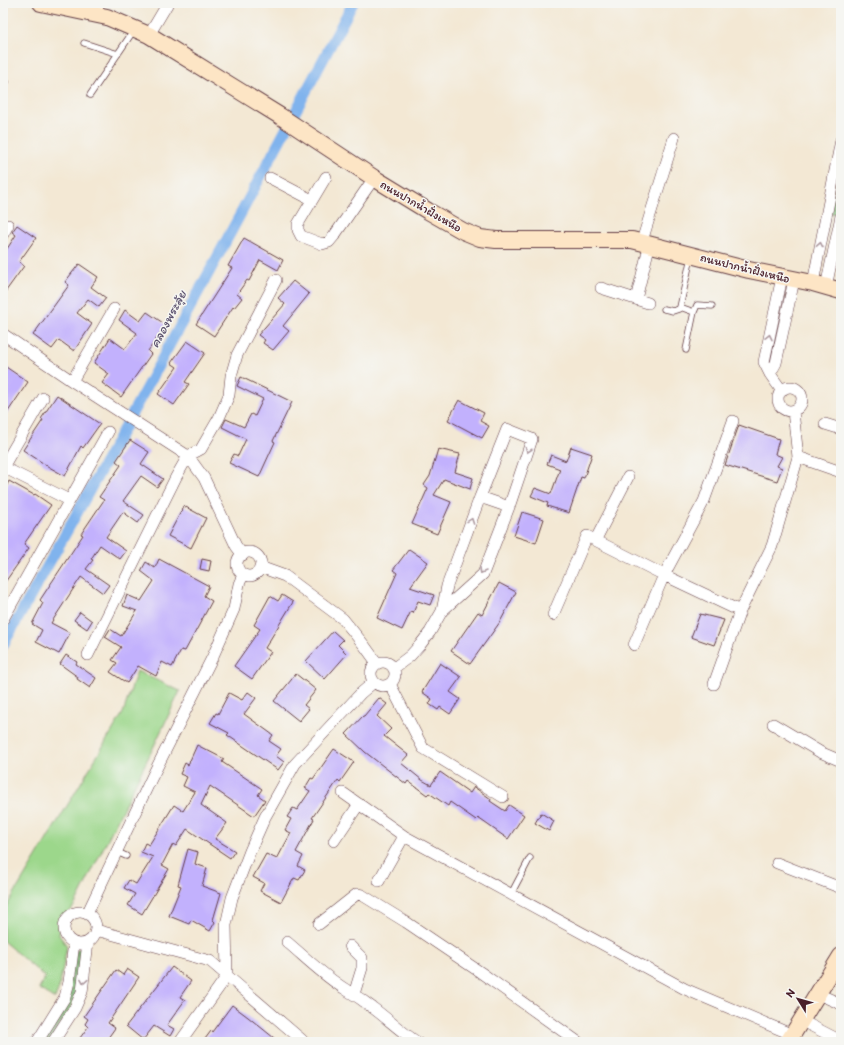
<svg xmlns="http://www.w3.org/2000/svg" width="844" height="1045" font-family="Itim,'Playpen Sans Thai',sans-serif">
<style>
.green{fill:#9cd78b;stroke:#737b5b}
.forest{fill:#7db877;stroke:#646c51}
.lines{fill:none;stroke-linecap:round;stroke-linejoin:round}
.canal{stroke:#80b3ed;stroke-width:11}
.building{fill:#c2b1fd}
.lane-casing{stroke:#633d44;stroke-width:7}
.street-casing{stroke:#633d44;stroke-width:12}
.secondary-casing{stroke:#633d44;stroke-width:18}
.lane{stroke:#fff;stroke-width:5.5}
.street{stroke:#fff;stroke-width:11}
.secondary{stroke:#fde5c5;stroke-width:16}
.oneway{stroke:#ae9aa0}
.labels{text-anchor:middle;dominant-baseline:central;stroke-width:3;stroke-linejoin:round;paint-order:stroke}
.street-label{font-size:12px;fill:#4a1f2b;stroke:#f6f6f2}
.water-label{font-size:13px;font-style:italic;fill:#5d536f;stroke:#f6f6f2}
</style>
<rect width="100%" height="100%" fill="#f6f6f2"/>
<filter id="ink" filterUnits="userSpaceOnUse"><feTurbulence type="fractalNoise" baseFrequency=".025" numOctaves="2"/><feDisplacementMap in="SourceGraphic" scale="8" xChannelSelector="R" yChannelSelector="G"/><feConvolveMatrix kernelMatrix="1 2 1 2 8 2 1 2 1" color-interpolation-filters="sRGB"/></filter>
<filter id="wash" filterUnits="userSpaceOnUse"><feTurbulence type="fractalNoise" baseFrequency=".012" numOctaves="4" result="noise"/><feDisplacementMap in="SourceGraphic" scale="16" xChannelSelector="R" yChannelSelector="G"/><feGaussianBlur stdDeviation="0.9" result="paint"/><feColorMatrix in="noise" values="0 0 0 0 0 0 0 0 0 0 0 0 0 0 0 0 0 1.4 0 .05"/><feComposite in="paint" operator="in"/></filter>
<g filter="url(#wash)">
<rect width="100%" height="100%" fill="#f3e8d4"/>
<path class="green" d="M137,671L180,691L155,744L76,903C69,914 60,921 59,935L67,946L59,988L55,999L39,989L45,977L3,941V912L123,713Z"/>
<path class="forest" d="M841,156V203L839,215L830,213Z
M76,949H83L77,992L70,1009L49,1042H41L60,1014Z"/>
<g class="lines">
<path class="canal" d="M3,645C123,433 239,219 353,3"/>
</g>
<g id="blocks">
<path class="building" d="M17,225L36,238L19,262L24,266L3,295V255L16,235L12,232Z
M244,238L283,260L278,270L260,260L249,281L247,280L237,294L242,298L234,308L233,307L214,336L196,324L232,268L228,266Z
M79,264L98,277L91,287L106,298L99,307L88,299L77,313L92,324L74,351L59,340L52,349L33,335L69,285L65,282Z
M293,281L309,294L283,326L289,331L273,350L263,343L265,340L258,335L285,304L278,298Z
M125,310L140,321L147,312L166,325L148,351L151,354L121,397L102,383L109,374L94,363L110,338L125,349L137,333L119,320Z
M187,341L205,353L185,382L189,384L174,405L158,394L177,367L171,363Z
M3,365L28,382L3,419Z
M241,377L292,402L273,441L275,442L259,477L229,463L234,454L238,456L246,439L222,427L226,419L244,427L251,414L255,416L263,399L237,386Z
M57,395L100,424L83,448L81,446L65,476L49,467L23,450L43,420L41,419Z
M459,400L484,413L480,421L489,426L482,438L448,420Z
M739,425L779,439L775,454L782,457L777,466L782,468L777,481L725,465Z
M130,440L149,452L141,464L163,479L157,487L141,476L123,501L144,515L138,523L123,512L106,537L126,551L120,559L100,545L91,559L93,560L86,569L109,585L103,593L81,577L51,623L70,633L59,654L36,642L42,630L32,624L43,603L40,600L83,535L81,534L104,500L99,497L121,465L116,461Z
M571,447L592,454L584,478L581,477L569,513L547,506L548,503L531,496L535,488L551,494L560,469L547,464L551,455L566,461Z
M438,449L460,454L455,472L473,478L470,489L444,479L434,495L451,502L437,534L412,524L428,488L424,485L430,476Z
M9,481L34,495L35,494L51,505L24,544L29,548L3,585V493Z
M184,506L206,518L191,548L168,536Z
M522,512L544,519L536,543L514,536Z
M409,549L428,562L410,587L434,595L430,605L418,601L413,613L411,611L402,630L377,618L397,573L393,570Z
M159,559L209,586L204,596L212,601L185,651L181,650L172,667L162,662L156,676L138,666L127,683L110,672L117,663L112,660L121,647L105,637L110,629L121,636L137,611L123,606L127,595L141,601L154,581L141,571L146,562L155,568Z
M202,559L211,561L209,571L200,569Z
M499,583L516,592L500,622L470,664L451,651L478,612L482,615Z
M282,595L293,602L265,648L271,652L252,679L234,666L260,629L254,625L270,596L278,601Z
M80,612L92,621L87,629L74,620Z
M700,614L724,620L714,645L691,637Z
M333,631L343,640L338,645L347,654L325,679L306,661Z
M66,655L77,662L76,664L96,678L90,688L77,679L78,677L60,664Z
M440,663L461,677L450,692L460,699L450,714L440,707L438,710L429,704L432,699L422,692Z
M296,674L316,690L304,705L309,709L299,721L274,701Z
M248,692L256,698L244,714L273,735L269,741L281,749L276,756L284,762L278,770L227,735L229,733L210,723L216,713L218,714L229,693L242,700Z
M379,698L387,704L377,716L391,729L384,736L408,755L401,763L422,780L431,785L440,772L470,793L474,787L491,799L490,801L505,811L509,805L524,815L508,839L478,818L476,820L450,802L448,806L429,793L427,795L408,781L406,784L365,752L346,734L363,716H364Z
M197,745L224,759L222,762L262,789L258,795L265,800L254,816L210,786L201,805L227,823L215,839L235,851L230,858L187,829L176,846L173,844L162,865L169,869L142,914L128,905L135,894L124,888L129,880L136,884L153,857L141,852L145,843L149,845L174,805L183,811L195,792L183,786L187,777L180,774L185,763L188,765Z
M334,749L354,762L340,782L338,780L312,818L314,819L296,852L303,856L298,866L305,870L299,880L294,878L281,902L260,891L264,883L253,877L266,854L277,859L291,833L285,830L291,819L287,817L293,808L297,810L310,791L305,788L311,778L313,779Z
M541,813L554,821L549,831L535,823Z
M188,849L198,852L195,864L207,868L202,886L221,893L213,920L215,922L210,931L191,920L189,924L169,916L181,886L178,885Z
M172,967L191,981L180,997L185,1000L167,1025L174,1029L170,1036L154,1026L143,1040L126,1026Z
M127,969L139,977L108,1023L115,1028L105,1042H77L88,1027L85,1024L88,1019L84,1016L116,970L123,975Z
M232,1005L248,1017L279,1042H209L205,1039L211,1031L212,1032Z"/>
</g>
</g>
<g filter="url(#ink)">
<use href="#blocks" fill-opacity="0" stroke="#633d44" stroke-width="1"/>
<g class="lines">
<defs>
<path id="lane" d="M84,43L118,54
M3,86L6,82
M90,95L134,30
M680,307L694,312L697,305L712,306
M664,309L673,311L679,309L680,307L691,257
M686,350L694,312
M117,852L126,856
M511,894L530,858"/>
<path id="street" d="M93,13L99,3
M149,35L168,3
M326,177L298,224V230L301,236L322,244L329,242L334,236L374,178
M270,178L312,200
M3,234L8,225
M642,241L674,138
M782,277L764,362L770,374L782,391
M813,283L841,140
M826,287L841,216
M601,288L648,303
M636,299L650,243
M3,334L72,381L188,456L204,478L236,546L243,555
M770,374L776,363L794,280
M72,381L114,309
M778 399a12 12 0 1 1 24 0a12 12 0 1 1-24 0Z
M825,424L841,429
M798,457L841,472
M3,467L43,398
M3,467L69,500
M480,497L509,507
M596,539L628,477
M237 564a12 12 0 1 1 24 0a12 12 0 1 1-24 0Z
M260,567L285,576L343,619L364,645L377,663
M553,615L587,536L664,575L704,501L733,421
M3,619L108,432
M634,645L664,575L740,611
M88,655L176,477L188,456L201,449L219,418L229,395L231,376L237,355L276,280
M371 674a12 12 0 1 1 24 0a12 12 0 1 1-24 0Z
M394,668L410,656L420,645L430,632L442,611L447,586L480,497L507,429L532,439L509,507L483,574L442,611
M390,684L423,748L503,797
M714,684L740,611L772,546L798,457L793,411
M773,724L820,752L841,761
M343,793L404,836L685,989L793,1035
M334,841L359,804
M777,863L841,888
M379,881C387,865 396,851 404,836
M64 928a16 16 0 1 1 32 0a16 16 0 1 1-32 0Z
M87,914L152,777L213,656L234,609L239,584L243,575
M319,924L357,894L362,895L406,922L480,972L578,1042
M96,930L210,961L302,1040V1042
M287,942C306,958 324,976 345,989C355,995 364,1001 373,1008C388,1019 401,1032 417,1042
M350,946L362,958V968L354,994
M818,994L841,1004
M802,1021L841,1041
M37,1042L65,997L69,982L74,943
M53,1042L75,1008L82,992L88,942
M180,1042L227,976L226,925L232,898L250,851L265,817L295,764L361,693L374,682"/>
<path id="secondary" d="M41,3L107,17L149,35L280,116L374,178L428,211L463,231L480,238L496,240H632L749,270L813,283L841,291
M788,1042L841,956"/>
</defs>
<use href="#lane" class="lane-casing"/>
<use href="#street" class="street-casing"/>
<use href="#secondary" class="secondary-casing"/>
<use href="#lane" class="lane"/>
<use href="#street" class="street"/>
<use href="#secondary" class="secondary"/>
</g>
<defs><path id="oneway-chevron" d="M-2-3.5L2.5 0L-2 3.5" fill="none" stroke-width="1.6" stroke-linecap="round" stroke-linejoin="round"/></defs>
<g class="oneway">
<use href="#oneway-chevron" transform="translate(820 245) rotate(-79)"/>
<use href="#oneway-chevron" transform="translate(769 337) rotate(-78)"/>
<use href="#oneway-chevron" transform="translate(528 450) rotate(109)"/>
<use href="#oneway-chevron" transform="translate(471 521) rotate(-70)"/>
<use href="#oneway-chevron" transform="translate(482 571) rotate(120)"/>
<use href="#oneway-chevron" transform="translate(84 981) rotate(99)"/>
</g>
</g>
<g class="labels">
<g class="street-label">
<text transform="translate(421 206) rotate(30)">ถนนปากน้ำฝั่งเหนือ</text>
<text transform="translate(745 268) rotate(14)">ถนนปากน้ำฝั่งเหนือ</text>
</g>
<g class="water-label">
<text transform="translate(168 319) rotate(-62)">คลองพระลุ้ย</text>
</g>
</g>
<rect width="844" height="1045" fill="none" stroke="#f6f6f2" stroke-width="16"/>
<g transform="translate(798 999) rotate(307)" stroke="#f6f6f2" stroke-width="3" paint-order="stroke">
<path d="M0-3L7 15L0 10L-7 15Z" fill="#4a1f2b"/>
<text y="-6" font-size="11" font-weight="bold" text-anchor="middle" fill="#4a1f2b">N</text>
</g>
</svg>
